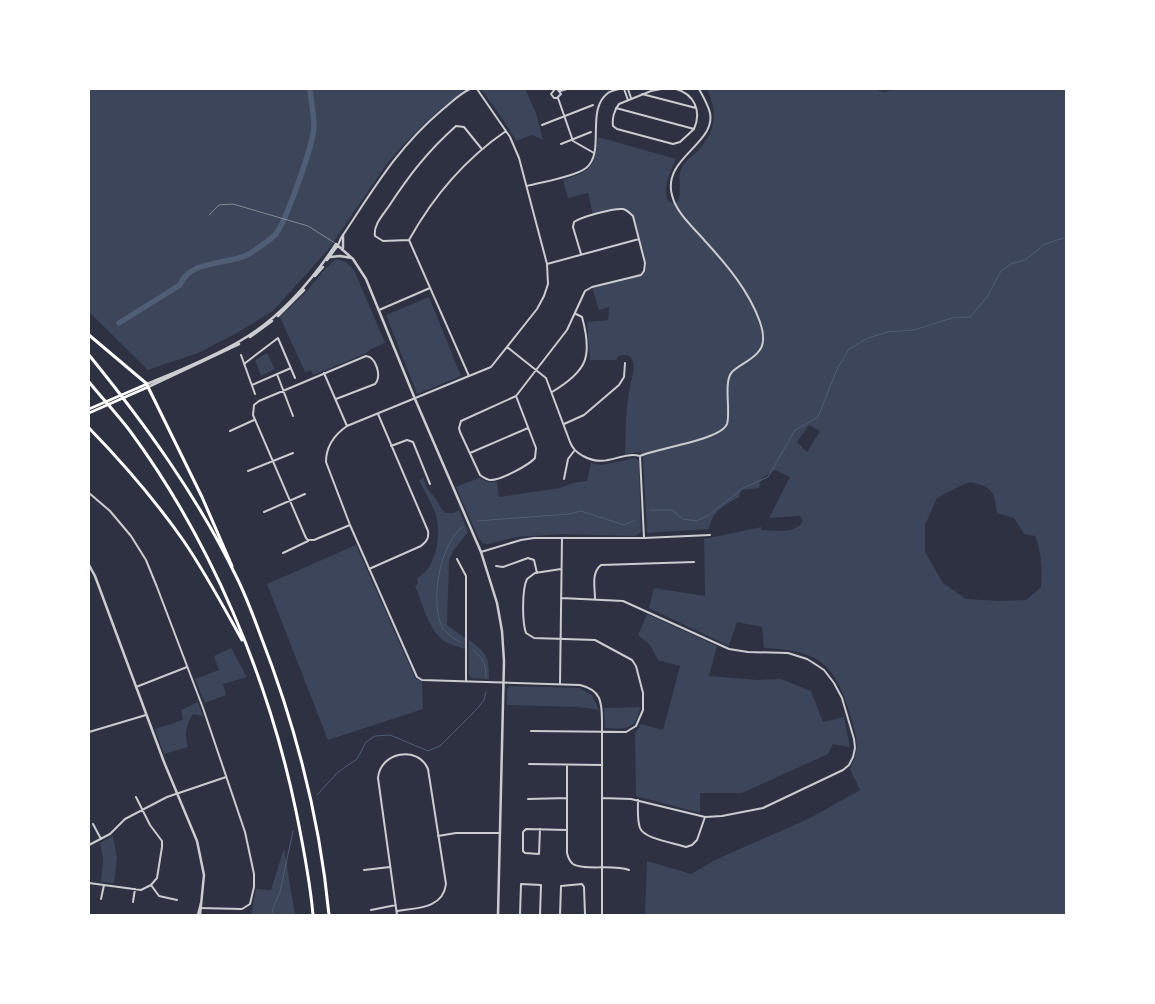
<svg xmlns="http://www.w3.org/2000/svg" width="1155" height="1004" font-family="Poppins,sans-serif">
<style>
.green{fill:#3c4559;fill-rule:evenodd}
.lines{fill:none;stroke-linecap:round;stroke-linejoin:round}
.stream{stroke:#4f5d75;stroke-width:1}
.river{stroke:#4f5d75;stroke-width:5.5}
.service{stroke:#caccd0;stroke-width:0.5}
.minor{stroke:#caccd0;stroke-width:2}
.tertiary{stroke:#caccd0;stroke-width:2.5}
.secondary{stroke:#fff;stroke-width:2.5}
.motorway{stroke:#fff;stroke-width:3}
</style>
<rect width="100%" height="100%" fill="#2d3142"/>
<path class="green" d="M89,89H465L427,121L403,145L386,165L328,250L273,311L237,333L198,353L148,370L89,312Z
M481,89H525L536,113L543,140L532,135L516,141L504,121Z
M707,89H873L885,92L898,89H1066V915H645L647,861L691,874L717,859L810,818L860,790L850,769C860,748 857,739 851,717C835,663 820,651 764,648L762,627L737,622L729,646L649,608L654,588L705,596L704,539L761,527L762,530C774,530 798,535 803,520L800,516L769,518L790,477L775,470L761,479L759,488L741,490L739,497C724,506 713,510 709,529L647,533L643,458L640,452L625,454C626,432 625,409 630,387C631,379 636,367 632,360C629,354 624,354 619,356L616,360H590L587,322L608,320L609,307L599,310L592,287L641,275L644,271L645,263L633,216C622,204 607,212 593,215L588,193L568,198L563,180C592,171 595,167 598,137L676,159C670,172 662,188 668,201L673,203L678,201C683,191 676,179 682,167C686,159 696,154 701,147C717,128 717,110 707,89ZM809,425L820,431L807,452L797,442ZM970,482C992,487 994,490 997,513L1014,518L1024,534L1035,536C1042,554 1042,569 1041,587L1026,600L999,601L966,599L943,583L925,552V525L937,498C948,493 958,486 970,482Z
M336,259L346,262L354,270L385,343L371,349L365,354L313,375L311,370L305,372L280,317L305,293L326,268Z
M429,297L461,376L417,394L386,315Z
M267,353L275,369L261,376L255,360Z
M636,458L639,462L641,532L635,536L561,534L516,537L488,544L482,543L478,537L456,487L479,478L488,482H497L499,497L560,488L573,483L587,481L591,463L601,465Z
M424,478C425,488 430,491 436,499C439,504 441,509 445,513H454L459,510L468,532L453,551L449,561L447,625L465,638V649C456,646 446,644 439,637C427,624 422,602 415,586L418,584L417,578C437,568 440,538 437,519C435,508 424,491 419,480Z
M356,545L415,678L422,681L423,709L328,740L267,584Z
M647,614L717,646L709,676L758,680L781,679L811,691L823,722L844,717L850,747L833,744L828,754L742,793H700V813L636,796L635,734L641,724L663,730L680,666L658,660L650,645L638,635Z
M469,640C487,653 489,657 489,679L471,678L469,674Z
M231,648L247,677L223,684L226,695L205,703L195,679L219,670L214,656Z
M510,686L579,688L592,695L599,710L578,707L507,705V689Z
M198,702L203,716L193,714C186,724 184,735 188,747L164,754L155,729L183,720L181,710Z
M640,707C637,731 624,729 605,728L604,708Z
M113,836L117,858L114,883L101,882L103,859L100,843Z
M284,848L295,915H251L256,889L271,890Z"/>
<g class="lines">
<path class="stream" d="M650,510H672L683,519L697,521L709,515L743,488L768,477L795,430L818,417L837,369L849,349L868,338L888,332L914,330L952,318L970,317L987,297L1001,271L1011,264L1025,260L1045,244L1066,237
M477,521L569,514L581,511L624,525L636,520
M460,642C454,638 448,635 444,630C428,606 440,540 464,526
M473,650C484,659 486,664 486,678
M317,795L338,772L357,759L366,742L375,736L390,735L428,751L440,746L476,710L484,700L486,692
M272,915L273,908L280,892L293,831"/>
<path class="river" d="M119,323L180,285C189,260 227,265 247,255C253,252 270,240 275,235C286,222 313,145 314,127C314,115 311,101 310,89"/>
<path class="service" d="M209,215L219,205L233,204L308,226L335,243"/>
<path class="minor" d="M477,89L510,137L519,158L547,264L548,284L544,296L537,309L491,367L347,426C334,435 326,446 326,462L350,525L417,677L422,680L580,685C601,690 602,702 602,721V915
M555,89L551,94L554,98H557L561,94L557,89
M624,89L628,100
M628,89L631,98
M676,89C694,94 702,111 694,129
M560,91L567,89
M642,94L696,108
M558,98L573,141L594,153
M616,108L694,129L680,142L673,144L617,129L613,126C612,119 614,110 619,104L651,91L661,89
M542,125L593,105
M561,144L591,132
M527,186C542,182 574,177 586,168C606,152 585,110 608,93C611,91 616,90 619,89
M409,240L383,241L375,236C373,225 383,215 389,206C410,174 428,151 456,126L464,127L481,148
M338,245L341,238C373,190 397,148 442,110C451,103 459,94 470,89
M547,264L639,239
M379,310L430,288
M507,347L546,378L570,442C573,449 576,452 583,456C607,469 620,451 640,456L644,538
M241,355L255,394
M244,364L278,338L295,378
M324,373L347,426
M277,374L293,416
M469,376L409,240C433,197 465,159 506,131
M252,385L291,368
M552,392C587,371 593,357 582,317L576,314
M516,396L536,448L535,458C529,465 501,480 491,480C487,480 484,478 480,475L460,432L459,428L461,421L516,396L567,330L585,291L592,287L641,275L644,271L645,263L633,216C630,213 627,210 623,209C613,208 581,217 574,222L573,227L581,254
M336,399L375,384C382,376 376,357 366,356L259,401L254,405L253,415L306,538L308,540H314L350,525
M564,424L584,415L619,385L624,377L625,363
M230,431L254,420
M391,446L407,440L413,442L430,484
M470,453L528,428
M640,456C657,448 721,440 727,424C731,411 723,382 732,372C740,364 753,360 759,351C766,343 763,331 760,322C749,291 727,265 705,241C694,228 676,213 672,195C662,158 716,144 710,113C708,105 703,96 699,89
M248,471L293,453
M564,479L568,459L574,451
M89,493L110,511L131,536L146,560L157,587L203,708L245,832L254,874V887L250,904L242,909L200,908
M264,512L305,494
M481,552L521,540L534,538H644L710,535
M283,553L308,541
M457,559L466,576V680
M496,566L503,567L528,558L534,560L537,573
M369,569L421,546C427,541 429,538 428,531L378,414
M561,598L623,601L729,649L748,652L788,653L807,659L815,664L824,670L834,683L842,698L854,739L855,748L853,757L849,765L843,770L763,808L722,816L705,817L631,799L602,798
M595,599C595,587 591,573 601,565L694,562
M560,683L562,538
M136,687L187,667
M531,731L626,732L636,726L643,710V693L636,666L632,660L595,640L534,638L526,633C522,622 522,589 527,579L535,573L561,569
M89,732L146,715
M529,764L602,765
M567,765V853C568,857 569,861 573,864C584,871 614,864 629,870
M528,799L567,798
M638,800C638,809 637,820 640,828C644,839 675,843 686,847L692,845L697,840L705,817
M93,824L101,839
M540,829L539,854L525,853L523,851V832L526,829L567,830
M438,836L456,833H500
M89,845L110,834L125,819L167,797L226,777
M364,870L390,867
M89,883L141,890L151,885L157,878L162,847V841L150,825L136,797
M151,885L159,896L177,900
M101,899L104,885
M133,902L135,889
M371,910L396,905
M397,911C416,908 443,909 446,884L428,769C418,745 380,752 378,778L397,915
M520,915L521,884L541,885L540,915
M560,915L561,886L582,884L584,887L585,915"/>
<path class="tertiary" d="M343,248V235
M330,257L340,256L352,258
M327,260L338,245
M315,276L323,267
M278,316L304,290
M250,337L272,321
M147,384C178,371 211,358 240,341C280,318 311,282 336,244L353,259L366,279L415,399L481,552L497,603L502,631L504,661L498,915
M148,387L239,344
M89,565L95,576L164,762L197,841L204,875L200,915
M198,915L201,903"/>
<path class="secondary" d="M89,409L147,384L148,387L89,413"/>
<path class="motorway" d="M89,335L147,384
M89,355C145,424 198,497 237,578C246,596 253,615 260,634C295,724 320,819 329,915
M89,382C102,398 117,414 130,431C211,541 268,677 296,811C303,845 310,880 313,915
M148,387L202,497L232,566
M89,428C123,463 155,500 183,540C205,572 223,606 242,640"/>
</g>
<rect width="1155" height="1004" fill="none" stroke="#ffffff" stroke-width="180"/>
</svg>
